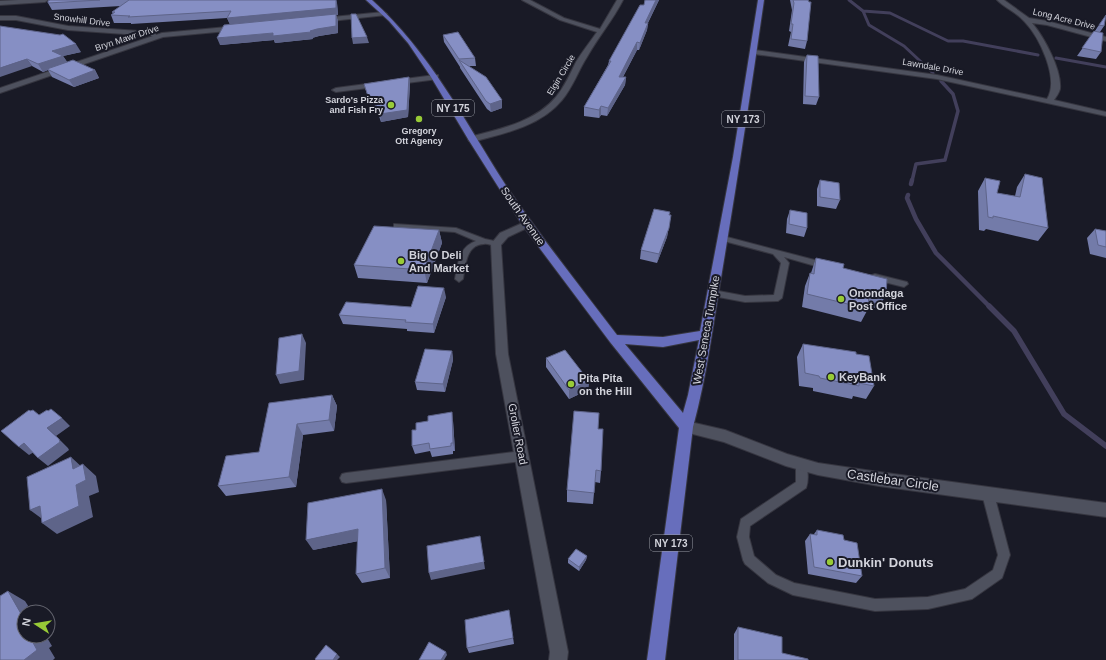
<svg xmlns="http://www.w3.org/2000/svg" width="1106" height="660" font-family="Helvetica,sans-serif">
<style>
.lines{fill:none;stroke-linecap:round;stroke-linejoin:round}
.stream-far3{stroke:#423f5b;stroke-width:3}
.stream-far2{stroke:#423f5b;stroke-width:3.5}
.stream-far1{stroke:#423f5b;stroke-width:4.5}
.stream{stroke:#423f5b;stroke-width:5.5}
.service-casing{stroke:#363640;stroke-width:2}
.minor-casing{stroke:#363640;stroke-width:2}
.primary-casing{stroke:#363640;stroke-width:2}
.service{fill:#4e515e;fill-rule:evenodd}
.minor{fill:#4e515e;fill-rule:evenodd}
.primary{fill:#676ebc;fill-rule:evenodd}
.wall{fill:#737ba9}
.shaded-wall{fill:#5e6489}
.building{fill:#868fc4;stroke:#5e6489}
.poi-dot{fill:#98cb37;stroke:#191a26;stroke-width:1.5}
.labels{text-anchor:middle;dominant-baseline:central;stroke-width:4;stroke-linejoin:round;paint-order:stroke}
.far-street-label{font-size:9px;fill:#d2d3db;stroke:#191a26}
.far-poi-label{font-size:9px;font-weight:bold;fill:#d2d3db;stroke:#191a26;text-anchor:end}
.shield{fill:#191a26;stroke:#9a9ca5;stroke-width:1}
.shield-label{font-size:10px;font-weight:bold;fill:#d2d3db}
.street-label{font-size:11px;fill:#d2d3db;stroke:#191a26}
.poi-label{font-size:11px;font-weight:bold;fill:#d2d3db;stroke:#191a26;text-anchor:start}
.near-street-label{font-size:13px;fill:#d2d3db;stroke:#191a26}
.near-poi-label{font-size:13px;font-weight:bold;fill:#d2d3db;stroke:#191a26;text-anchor:start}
</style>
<rect width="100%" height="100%" fill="#191a26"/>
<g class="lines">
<path class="stream-far3" d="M849,0L863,11L869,25L904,46L933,73
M863,11L890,13L948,41H963L1038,55
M1056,58L1106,67"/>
<path class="stream-far2" d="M912,181L916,164L945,160L958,111L953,94L941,81"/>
<path class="stream-far1" d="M911,184L912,180
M908,195L907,198L916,219L936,253L990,307"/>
<path class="stream" d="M989,306L1014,331L1064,414L1106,446"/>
<defs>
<path id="service" d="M394,224L456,228L485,239L499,242L500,244L496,246C492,246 487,243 484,244C466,244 465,267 463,279L459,282L455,279C458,263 459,247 476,241L455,232L397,228H394Z
M720,236H723L826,263L830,266L826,269L784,257L789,263L782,298L778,301L745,302L713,296L709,293L713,290L745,296L774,295L781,263L773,254L720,240L719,238Z
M875,274L907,282L908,284L904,287L872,279L871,277L872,275Z
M522,451L526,453L527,456L526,459L522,461L346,483L342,482L340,478L342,474L346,473Z
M801,459L805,461C808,467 809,481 806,488L750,526L749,537L754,556L776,575L794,583L875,599L928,597L965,589L993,570L998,555L982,494L984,490L988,489L992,490L994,494L1010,555L1002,578L972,599L928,609L875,611L793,595L768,583L745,564L743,560L737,537L741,519L796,482V464L797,461Z"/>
<path id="minor" d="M18,0H48L45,2L0,5V1Z
M522,0H530L564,18L600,29L617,0H623C613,20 598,37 587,57C578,71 573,87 562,100C541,126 503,134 472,142L469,141L468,139L469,137C500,129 535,122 556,97C565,86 570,74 576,62C582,52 590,42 597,32L560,20Z
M997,0H1004L1029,18L1047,21L1106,37V41L1047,25L1032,23C1044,37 1062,70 1060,89C1059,93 1056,97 1054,100L1106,112V116L937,79L754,54L751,52L754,50L937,75L1047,99C1060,79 1039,36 1024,21C1016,12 1005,8 997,0Z
M384,12L387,14L386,15L322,22L319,20L322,18Z
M0,16H16L68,26L153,32L155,33L156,35L162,33L238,26L241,28L238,30L163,37L0,93V88L153,36L68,30L16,20H0Z
M435,75H438V79L336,92L332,90L336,88Z
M527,221L531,222L532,224L531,226L508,237L501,245L508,354L568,652L567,660H549L550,652L496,354L491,244L500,233Z
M686,421L725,430L787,454L818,463L879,472L1106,503V517L879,486L818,475L786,466L724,442L681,431L679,427L681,423Z"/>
<path id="primary" d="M366,0H372C429,51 464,120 505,184C540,236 579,285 617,335L663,337L700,331L733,157L758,0H764C751,91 737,182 722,272C713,324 707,376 693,427L665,660H647L679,428L610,342L523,226L468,139L431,77L408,43L389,21ZM699,340L688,395L683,413L625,344L663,347Z"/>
</defs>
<use href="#service" class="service-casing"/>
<use href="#minor" class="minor-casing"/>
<use href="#primary" class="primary-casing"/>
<use href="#service" class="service"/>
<use href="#minor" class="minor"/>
<use href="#primary" class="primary"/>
</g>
<path class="wall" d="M50,0H336L337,3L338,15H336L338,21V33L319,36L312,38L313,39L275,43L274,40L220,45L230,24L227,18L131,24V23H114L111,15L113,14L112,12L121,6L52,10L48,3Z
M645,0H659L648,23L647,30L639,50H637L623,77H626L625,85L607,116L601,115L599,118L584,116V107L608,65L609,61L644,5Z
M790,0H808L807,41L805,49L788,46L791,32L789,31L792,10Z
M1099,25L1104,26L1100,32L1101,52L1096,59L1077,56Z
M0,26L81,52L63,56L67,62L95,70L99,78L74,87L52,77L48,70L43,72L32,66Z
M443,35L475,58L476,66H469L502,108L491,112L487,109L460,68V67L444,42Z
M807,55L819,97L816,105L803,104L804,62Z
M409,77L410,85L408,117L381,122L377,110H372L364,84Z
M1025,174L1048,228L1038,241L986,229L984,231L979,230L978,191L985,178L997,193L1015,196L1017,187Z
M820,180L840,200L836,209L817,206V189Z
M790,210L807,228L804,237L786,233L787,219Z
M670,215H671L667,237L657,263L640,259L641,250Z
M1095,229L1106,231V258L1090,254L1087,238Z
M439,230L442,243L427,283L358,278L354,265Z
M816,258L843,268L886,295L878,309L868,306V309L861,322L802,307L805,286L810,273H811Z
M446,297L434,333L407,331V329L343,324L339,315L411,307Z
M803,344L856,354L874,386L866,399L853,396L852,399L813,391V388L799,386L797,357Z
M452,351L453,360L445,392L417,390L415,382Z
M546,358L589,381L588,390L569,399L546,367Z
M332,395L337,406L334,431L303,435L296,487L226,496L218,486L259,452Z
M453,421L455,451H453V454L432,457L430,451L415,454L412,446L416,430Z
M598,429L601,471L600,483L595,482L593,504L567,502V490Z
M386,500L390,578L362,583L356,574L358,541L313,550Z
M817,530L844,540L862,576L856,583L808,574L805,541L810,534H814Z
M587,556L586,560L579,571L568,563V559Z
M509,610L514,644L469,653L467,648Z
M738,627L782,653L808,660H734V634Z"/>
<path class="shaded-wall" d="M336,0L337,3L338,15H336L338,21V33L319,36L312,38L310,31L230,25L227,18Z
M656,0H659L644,30L645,23Z
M648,23L647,30L639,50L640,43Z
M311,32L313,39L275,43L274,40L220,45L217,38L273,33Z
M367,37L369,43L353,44L352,38Z
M637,42V50L619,84V77Z
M76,44L81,52L63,56L68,63L47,69L48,70L43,72L38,64L52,51Z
M27,59L32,66L0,77V68Z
M95,70L99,78L74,87L69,80Z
M409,77L410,85L408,117L381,122L380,114Z
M626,77L625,85L607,116L608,108Z
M502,100V108L491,112L490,104Z
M601,106V115L599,118V110Z
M671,215L667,237L657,263L659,254Z
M439,230L442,243L427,283L424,270Z
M444,288L446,297L434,333L433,324Z
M302,334L306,343L304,380L280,384L276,375Z
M452,351L453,360L445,392L443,384Z
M589,381L588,390L569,399V390Z
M332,395L337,406L334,431L329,420Z
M452,412L453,421L455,451L453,443Z
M62,418L70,426L56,436L47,428Z
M297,424L303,435L296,487L289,477Z
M59,439L68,448L69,450L48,466L38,458Z
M24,443L34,452L29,455L19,447Z
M71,457L84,469L83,464L96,476L99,492L89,496L93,517L57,534L42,523L45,521L30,510L40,506L76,485Z
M382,489L386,500L390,578L385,568Z
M358,529L364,540L313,550L306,540Z
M480,536L485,569L431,580L429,573Z
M587,556L586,560L579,571V567Z
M8,591L25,601L32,612H24V619Z
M34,636H46L52,646L49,648L55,658L53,660H24L31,639Z
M446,652L447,655L444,660H441Z
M337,654L340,657L337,660H333Z"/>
<path class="building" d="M50,0H100L48,3V1Z
M129,0H336V8L227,18L231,11L128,17L130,16L111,15L115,12H112Z
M645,0H656L645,23H648L640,43L637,42L619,77H626L608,108L601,106L599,110L584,107L611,61H609L640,5H644Z
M793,0H808L809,2H811L807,41L791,39L793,24H791L794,3Z
M336,14V26L317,29L310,31L311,32L273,36V33L217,38L224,25Z
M351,14H356L367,37L352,38Z
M1106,15L1104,26L1099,25Z
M0,26L60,35L63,34L76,44L52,51L63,56L38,64L27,59L0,68Z
M1094,31L1103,33L1101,52L1082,48Z
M458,32L475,58L459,59L443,35Z
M807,55L818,56L819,97L805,96Z
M73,60L95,70L69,80L47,69Z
M459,60L486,77L502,100L490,104L486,101Z
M409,77L407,110L380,114L375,102H370L364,84Z
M1025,174L1042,178L1048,228L993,216V218L988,217L985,178L1000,181L997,193L1020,197Z
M820,180L839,183L840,200L820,197Z
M654,209L670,212L669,215H671L669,228L659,254L641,250Z
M790,210L807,213V228L789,224Z
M374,226L439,230L424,270L354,265Z
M1095,229L1106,231V247L1098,245Z
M816,258L844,264L843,268L887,279L886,295L869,292L868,309L807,294L810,273L814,274Z
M418,286L444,288L433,324L405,322L406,320L339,315L346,302L411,307Z
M302,334L299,371L276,375L279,338Z
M803,344L856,352V354L869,356L874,386L859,383V386L820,378L819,376L805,373Z
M425,349L452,351L443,384L415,382Z
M565,350L589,381L569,390L546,358Z
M332,395L329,420L297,424L289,477L218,486L226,456L259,452L269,403Z
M51,409L62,418L47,428L59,439L60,442L38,458L24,443L19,447L1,431L29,410L30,411L33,410L39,415L47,410L48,411Z
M574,411L599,413L598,429H603L601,471L596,470L594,493L567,490Z
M452,412L453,443H451V446L430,449L429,443L412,446V430H416V423L428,421V416Z
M71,457L73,469L83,464L86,480L76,485L79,506L42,523L40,506L30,510L27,477Z
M382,489L385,568L356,574L358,529L306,540L308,503Z
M817,530L843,535L844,540L857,543L862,576L814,567L810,534L817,535Z
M480,536L484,562L429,573L427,546Z
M576,549L587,556L579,567L568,559Z
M8,591L24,619V636H34V637L31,639L37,650L24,660H0V596Z
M509,610L513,638L467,648L465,620Z
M738,627L782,637V653L808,659V660H738Z
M429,642L446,652L441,660H419Z
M326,645L337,654L333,660H316L315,659Z"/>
<g class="poi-dot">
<circle cx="391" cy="105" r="4"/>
<circle cx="419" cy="119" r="4"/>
<circle cx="401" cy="261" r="4"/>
<circle cx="841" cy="299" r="4"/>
<circle cx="831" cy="377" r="4"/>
<circle cx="571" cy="384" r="4"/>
<circle cx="830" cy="562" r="4"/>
</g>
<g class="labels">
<g class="far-street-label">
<text transform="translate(1064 19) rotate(14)">Long Acre Drive</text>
<text transform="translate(82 20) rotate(7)">Snowhill Drive</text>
<text transform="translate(127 38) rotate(-18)">Bryn Mawr Drive</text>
<text transform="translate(933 67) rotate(10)">Lawndale Drive</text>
<text transform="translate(561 75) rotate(-59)">Elgin Circle</text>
</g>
<g class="far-poi-label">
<text x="383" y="100">Sardo's Pizza<tspan x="383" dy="10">and Fish Fry</tspan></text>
<text x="419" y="131" text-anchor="middle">Gregory<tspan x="419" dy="10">Ott Agency</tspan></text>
</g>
<g class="shield">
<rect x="432" y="100" width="42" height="16" rx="3"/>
<rect x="722" y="111" width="42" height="16" rx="3"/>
<rect x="650" y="535" width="42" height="16" rx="3"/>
</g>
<g class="shield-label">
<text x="453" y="108">NY 175</text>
<text x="743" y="119">NY 173</text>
<text x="671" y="543">NY 173</text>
</g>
<g class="street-label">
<text transform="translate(523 216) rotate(55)">South Avenue</text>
<text transform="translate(706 330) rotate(-80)">West Seneca Turnpike</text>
<text transform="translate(518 434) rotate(79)">Grolier Road</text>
</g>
<g class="poi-label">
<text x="409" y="255">Big O Deli<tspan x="409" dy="13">And Market</tspan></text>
<text x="849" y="293">Onondaga<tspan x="849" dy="13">Post Office</tspan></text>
<text x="839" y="377">KeyBank</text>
<text x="579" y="378">Pita Pita<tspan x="579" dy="13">on the Hill</tspan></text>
</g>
<g class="near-street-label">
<text transform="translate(893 480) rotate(8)">Castlebar Circle</text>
</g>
<g class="near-poi-label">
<text x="838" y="562">Dunkin' Donuts</text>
</g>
</g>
<g transform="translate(36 624) rotate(282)"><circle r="19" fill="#191a26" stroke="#63646e"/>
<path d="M0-3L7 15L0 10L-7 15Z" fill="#98cb37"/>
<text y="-6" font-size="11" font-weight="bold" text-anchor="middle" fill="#d2d3db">N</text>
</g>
</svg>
